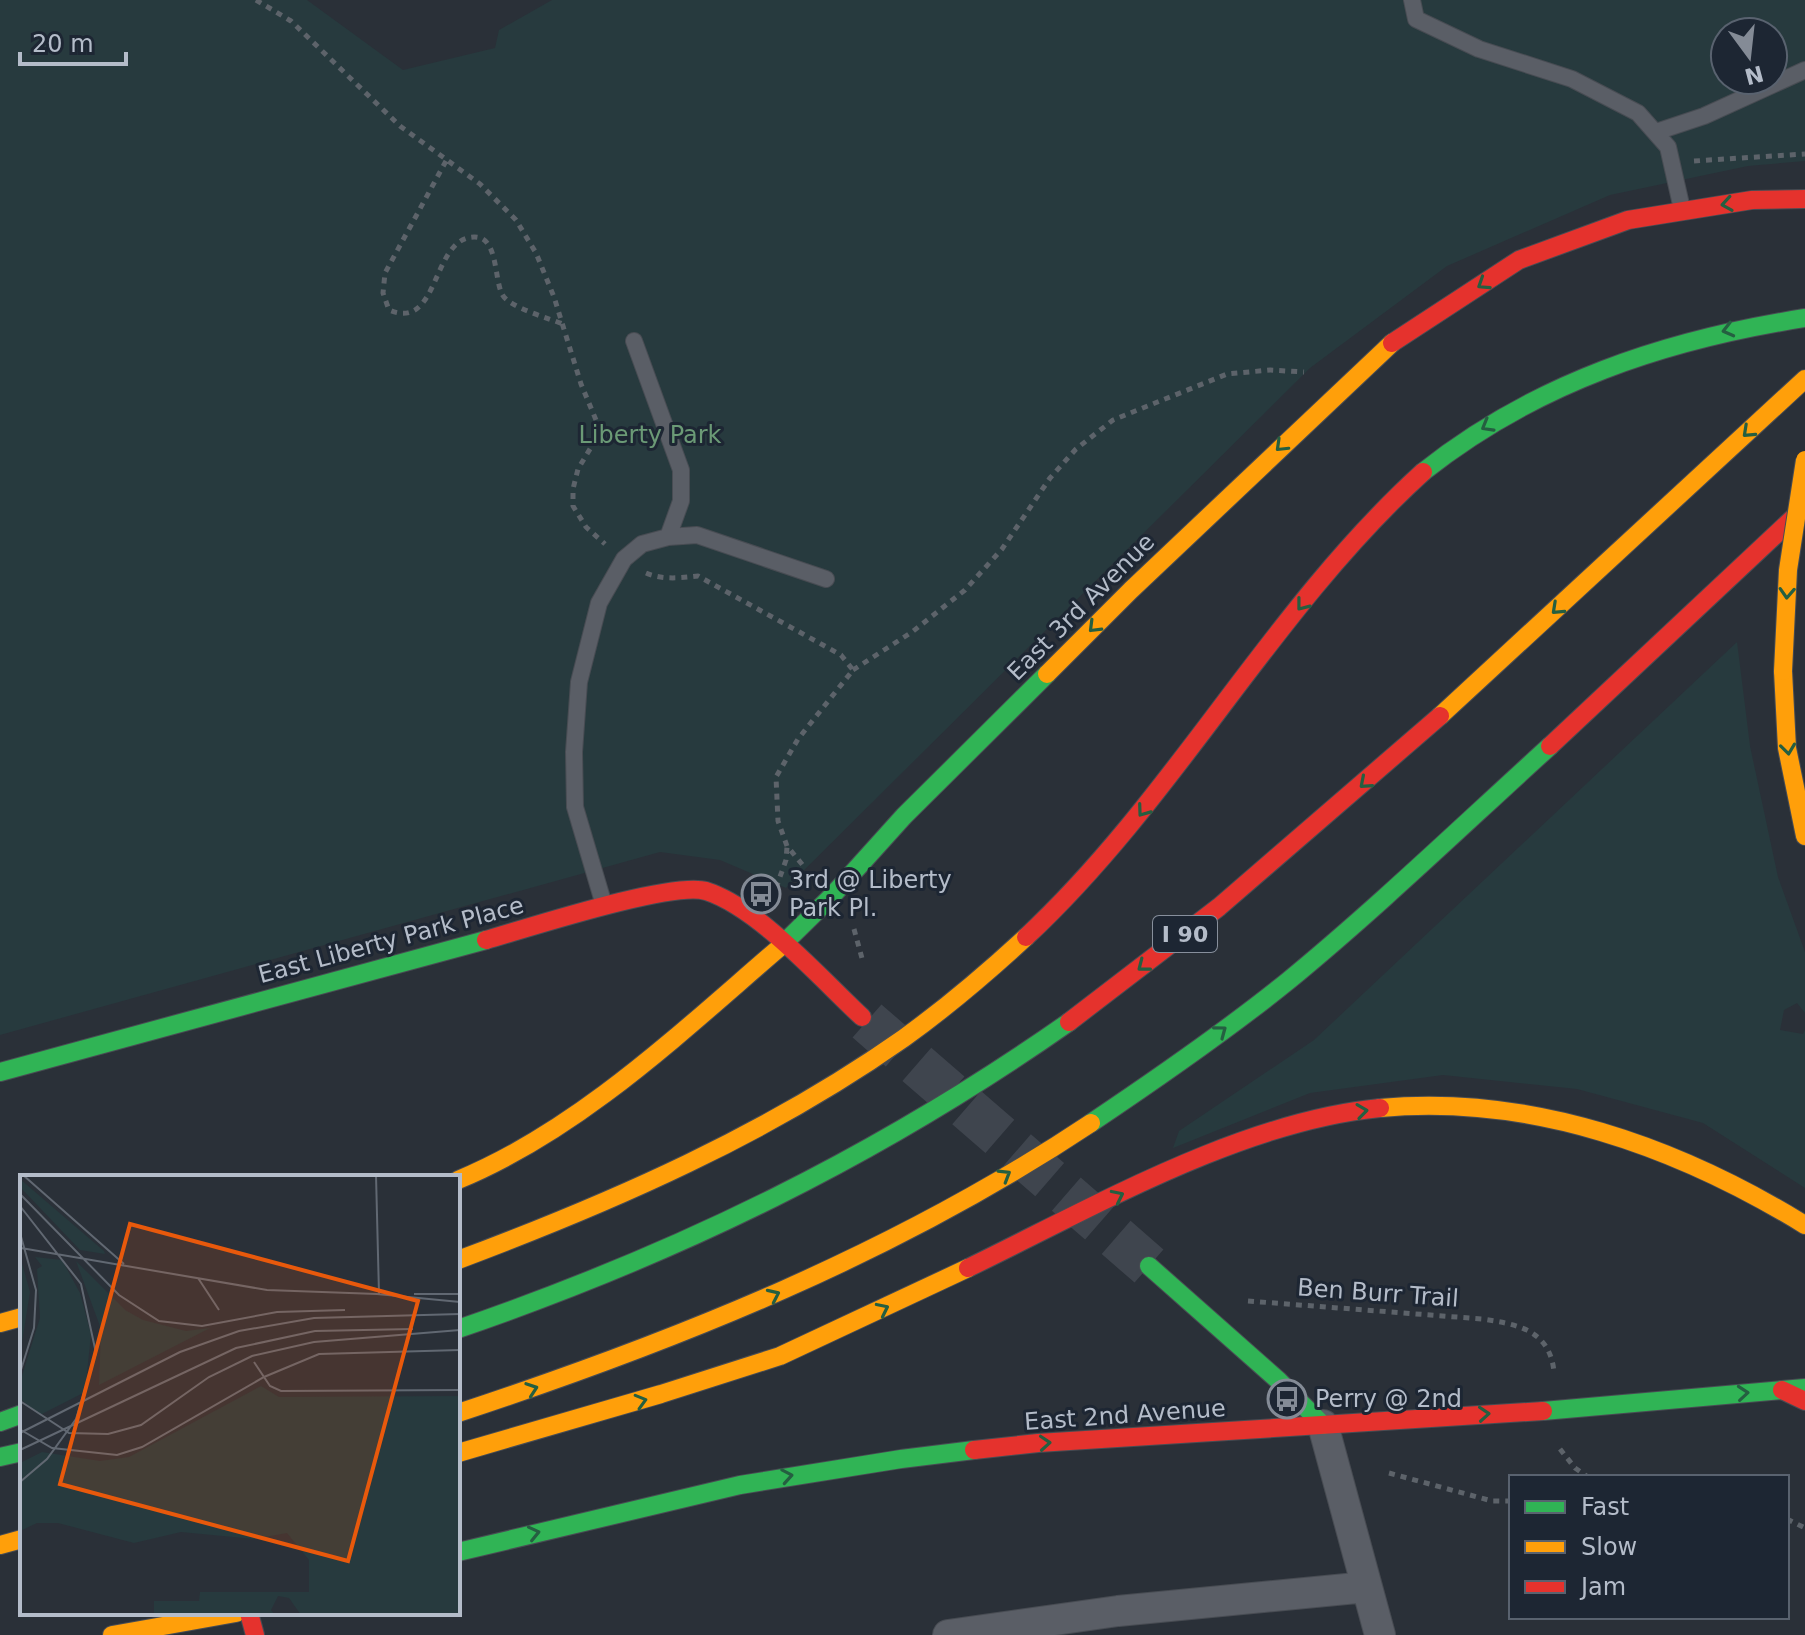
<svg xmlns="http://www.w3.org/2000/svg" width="1805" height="1635" font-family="'DejaVu Sans',sans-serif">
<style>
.green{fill:#273a3e;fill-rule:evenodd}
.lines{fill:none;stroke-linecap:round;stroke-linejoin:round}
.secondary-tunnel{stroke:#3f454e;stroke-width:44;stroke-dasharray:44 22;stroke-linecap:butt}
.lane-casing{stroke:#484c53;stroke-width:18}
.street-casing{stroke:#484c53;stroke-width:32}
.fast-casing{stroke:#484c53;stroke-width:20}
.slow-casing{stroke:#484c53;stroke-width:20}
.jam-casing{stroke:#484c53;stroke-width:20}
.path{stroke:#5d636a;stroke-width:5;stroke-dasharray:6 6;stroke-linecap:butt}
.lane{stroke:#5a5e66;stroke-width:16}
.street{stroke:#5a5e66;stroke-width:30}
.fast{stroke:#30b455;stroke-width:18}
.slow{stroke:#ff9f0a;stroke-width:18}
.jam{stroke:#e5322d;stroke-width:18}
.slow-bridge-casing{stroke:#474c53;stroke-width:20;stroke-linecap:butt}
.slow-bridge{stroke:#ff9f0a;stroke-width:18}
.oneway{stroke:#255f41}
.labels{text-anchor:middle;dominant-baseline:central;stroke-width:6;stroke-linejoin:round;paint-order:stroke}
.shield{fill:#1d2633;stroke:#878f9c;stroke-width:2}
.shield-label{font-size:22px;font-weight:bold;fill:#b4bcc9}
.park-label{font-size:24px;fill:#6b9a76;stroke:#1d2633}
.street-label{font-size:24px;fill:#b4bcc9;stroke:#1d2633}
.poi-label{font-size:24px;fill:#b4bcc9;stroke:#1d2633;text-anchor:start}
.inset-road{fill:none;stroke:#616872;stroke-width:2}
.view{fill:#e8590c;fill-opacity:0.15;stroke:#e8590c;stroke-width:4}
.inset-edge{fill:none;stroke:#b4bcc9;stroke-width:4}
</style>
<rect width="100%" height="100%" fill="#2a3038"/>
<path class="green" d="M0,0H307L403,70L495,48L499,30L552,0H1805V161L1748,166L1610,195L1447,266L1310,368L786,888L720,860L660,852L0,1035ZM1725,32H1773V80H1725Z
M1737,642L1750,746L1778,877L1805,952V1013L1797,1003L1784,1010L1780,1030L1803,1034L1805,1030V1188L1703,1123L1577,1089L1443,1075L1310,1093L1173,1148L1179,1131L1314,1040Z"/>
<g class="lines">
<path class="secondary-tunnel" d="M867,1021L1149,1266"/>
<defs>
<path id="lane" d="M1412,0L1416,19L1479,49L1572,79L1638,113L1668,147L1682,209
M1656,132L1704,116L1805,70
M634,341L681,470V501L668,537
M604,905L575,807L574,752L579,682L599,603L624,559L642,544L668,537L697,535L826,579"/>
<path id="street" d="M1323,1425L1380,1635
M948,1635L1118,1611L1367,1587"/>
<path id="fast" d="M1423,472C1535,383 1665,340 1805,318
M779,948L831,897L904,816L1047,674
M0,1072L486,940
M1091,1123C1158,1078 1225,1032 1288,981C1378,907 1463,825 1550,746
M1149,1266L1279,1381L1323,1425
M458,1329C679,1253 878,1156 1069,1022
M1543,1411L1805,1388
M0,1422L22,1414
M0,1457L22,1452
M458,1552L740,1485L901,1459L974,1450"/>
<path id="slow" d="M1783,671L1787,748L1805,836
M1047,674L1131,590L1392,343
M1440,716L1805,379
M1380,1108C1531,1094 1678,1147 1805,1225
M458,1180C579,1130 681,1032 779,948
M458,1260C613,1202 768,1134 904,1038C947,1007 987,973 1026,937
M0,1323L22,1317
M458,1413C679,1340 896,1253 1091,1123
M458,1453L661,1394L780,1356L968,1268
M0,1545L22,1539
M112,1635L236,1613"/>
<path id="jam" d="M1392,343L1519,260L1628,220L1752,200L1805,199
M1550,746L1805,507
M1026,937C1176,797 1271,610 1423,472
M486,940C528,928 672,881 706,891C759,908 821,979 862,1017
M1069,1022L1219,907L1440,716
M968,1268C1092,1208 1242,1121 1380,1108
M1782,1390L1805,1401
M974,1450L1038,1443L1543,1411
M249,1613L255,1635"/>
</defs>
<use href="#lane" class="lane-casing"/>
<use href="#street" class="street-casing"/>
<use href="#fast" class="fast-casing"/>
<use href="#slow" class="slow-casing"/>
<use href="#jam" class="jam-casing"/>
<path class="path" d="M256,0L291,21L400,126L480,184L516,220L536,253L554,297L581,384L596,420L593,444L578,469L573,489V506L586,527L605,544
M446,161L385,273L383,293L389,310C440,332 431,238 474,237C498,236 494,278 502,294C508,307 548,318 563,324
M1694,161L1805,154
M646,573C663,580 679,578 698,576L841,655L853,670L798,739L776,777L778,821L787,846L806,869
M853,670L912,632L965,590L1002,549L1050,478L1076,449L1113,420L1227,374L1270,370L1304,372
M776,888L786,860L787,847
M854,929L863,962
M1248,1301L1482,1319C1517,1324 1550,1330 1554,1372
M1560,1449L1575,1468L1588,1477
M1389,1473L1492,1501H1511
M1787,1519L1805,1528"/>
<use href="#lane" class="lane"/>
<use href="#street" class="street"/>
<use href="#fast" class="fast"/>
<use href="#slow" class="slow"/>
<use href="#jam" class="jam"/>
<defs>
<path id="slow-bridge" d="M1783,671L1788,570L1805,460"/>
</defs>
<use href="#slow-bridge" class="slow-bridge-casing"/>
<use href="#slow-bridge" class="slow-bridge"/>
</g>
<defs><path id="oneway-chevron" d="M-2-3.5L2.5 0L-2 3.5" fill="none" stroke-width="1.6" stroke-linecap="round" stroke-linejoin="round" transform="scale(2)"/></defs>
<g class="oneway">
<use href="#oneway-chevron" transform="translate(1727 204) rotate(171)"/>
<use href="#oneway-chevron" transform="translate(1483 284) rotate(147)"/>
<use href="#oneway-chevron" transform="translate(1728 330) rotate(166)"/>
<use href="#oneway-chevron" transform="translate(1487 426) rotate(150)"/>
<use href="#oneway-chevron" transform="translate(1748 432) rotate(137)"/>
<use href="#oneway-chevron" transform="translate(1281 446) rotate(136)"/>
<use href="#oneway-chevron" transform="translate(1787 593) rotate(93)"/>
<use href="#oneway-chevron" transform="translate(1302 605) rotate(128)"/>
<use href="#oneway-chevron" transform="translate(1557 609) rotate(137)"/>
<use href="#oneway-chevron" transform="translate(1094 627) rotate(135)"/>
<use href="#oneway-chevron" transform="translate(1788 749) rotate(83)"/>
<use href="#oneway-chevron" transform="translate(1365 783) rotate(139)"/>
<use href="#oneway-chevron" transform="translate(1143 811) rotate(126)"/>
<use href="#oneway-chevron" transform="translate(1143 966) rotate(142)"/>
<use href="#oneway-chevron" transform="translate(1221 1031) rotate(-37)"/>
<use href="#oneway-chevron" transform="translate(1362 1111) rotate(-8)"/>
<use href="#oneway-chevron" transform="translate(1005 1175) rotate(-31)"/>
<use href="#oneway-chevron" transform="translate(1118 1196) rotate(-26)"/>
<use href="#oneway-chevron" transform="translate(774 1295) rotate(-25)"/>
<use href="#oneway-chevron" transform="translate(883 1309) rotate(-26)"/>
<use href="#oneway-chevron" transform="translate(532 1389) rotate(-19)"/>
<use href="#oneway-chevron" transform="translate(1743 1393) rotate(-5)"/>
<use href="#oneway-chevron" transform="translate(641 1401) rotate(-16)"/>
<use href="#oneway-chevron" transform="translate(1484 1414) rotate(-4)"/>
<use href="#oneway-chevron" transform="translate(1045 1443) rotate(-4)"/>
<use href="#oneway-chevron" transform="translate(787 1476) rotate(-10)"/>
<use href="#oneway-chevron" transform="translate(534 1533) rotate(-13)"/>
</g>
<defs>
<symbol id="bus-ring" viewBox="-11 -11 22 22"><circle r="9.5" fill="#1d2633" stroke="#848b96" stroke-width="1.5"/><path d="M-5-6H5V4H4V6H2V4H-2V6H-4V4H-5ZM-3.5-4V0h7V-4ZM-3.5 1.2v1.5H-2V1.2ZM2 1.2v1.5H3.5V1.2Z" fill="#848b96"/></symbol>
</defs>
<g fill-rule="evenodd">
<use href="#bus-ring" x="739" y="872" width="44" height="44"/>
<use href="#bus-ring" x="1265" y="1377" width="44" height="44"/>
</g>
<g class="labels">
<rect class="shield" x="1153" y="916" width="64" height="36" rx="6"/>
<g class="shield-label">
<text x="1185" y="934">I 90</text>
</g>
<g class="park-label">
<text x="650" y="435">Liberty Park</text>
</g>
<g class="street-label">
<text transform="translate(1081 607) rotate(-45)">East 3rd Avenue</text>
<text transform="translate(391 940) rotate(-15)">East Liberty Park Place</text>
<text transform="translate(1378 1293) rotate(4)">Ben Burr Trail</text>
<text transform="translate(1125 1415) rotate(-4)">East 2nd Avenue</text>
</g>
<g class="poi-label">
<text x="789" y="880">3rd @ Liberty<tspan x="789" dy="28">Park Pl.</tspan></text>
<text x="1315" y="1399">Perry @ 2nd</text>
</g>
</g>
<g transform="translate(20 1175)">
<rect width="440" height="440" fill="#2a3038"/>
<path d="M0,4L84,76L85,79L60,75L0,12ZM0,81L10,117L0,180ZM15,82L42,85L60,118L71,159L65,217L20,240L0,224V207L20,143L17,94L22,91ZM56,86L105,135L123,145L166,156L190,153L79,210L81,154ZM241,211L259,222L440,221V440H281L269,423L258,421L251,435L255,440H134V426H179L180,417H289V385L267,358L234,364L161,357L114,368L38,348H17L0,356V288L22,277L80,286L109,282Z" fill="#273a3e"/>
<path class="inset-road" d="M3,0L104,89M356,0L359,119M0,19L99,120L139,146L182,151L257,137L325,135M0,31L61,109L76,178L56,244L27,284L0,307M0,58L16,115L14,153L0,198M1,73L247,115L357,119M178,103L199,135M357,119L440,127M394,119H440M234,187L250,211L261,216L440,215M0,226L49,258L88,259L121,250L189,202L232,181L294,167L440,155M1,255L32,273L97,280L122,272L244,202L299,179L440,175M0,258L160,177L219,156L294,143L440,139M0,275L216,173L295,156L393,154"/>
<path class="view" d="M110,49L398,126L328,386L40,309Z"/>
<rect width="440" height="440" class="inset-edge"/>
</g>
<rect x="1509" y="1475" width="280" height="144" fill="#1d2633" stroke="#59626f" stroke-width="2"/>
<rect x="1525" y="1501" width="40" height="12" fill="#30b455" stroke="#59626f" stroke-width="2"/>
<text x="1581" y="1515" font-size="24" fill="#b4bcc9">Fast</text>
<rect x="1525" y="1541" width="40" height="12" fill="#ff9f0a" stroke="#59626f" stroke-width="2"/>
<text x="1581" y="1555" font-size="24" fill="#b4bcc9">Slow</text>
<rect x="1525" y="1581" width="40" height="12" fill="#e5322d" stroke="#59626f" stroke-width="2"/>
<text x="1581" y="1595" font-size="24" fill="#b4bcc9">Jam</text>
<g transform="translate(1749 56) rotate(165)"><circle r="38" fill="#1d2633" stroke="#59626f" stroke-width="2"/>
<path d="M0-6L14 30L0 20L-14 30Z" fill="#848b96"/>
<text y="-12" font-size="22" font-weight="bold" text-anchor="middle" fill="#b4bcc9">N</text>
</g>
<path d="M20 52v12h106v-12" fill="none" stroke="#b4bcc9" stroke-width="4"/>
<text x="32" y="52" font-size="24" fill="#b4bcc9" stroke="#1d2633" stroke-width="6" paint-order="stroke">20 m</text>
</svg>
